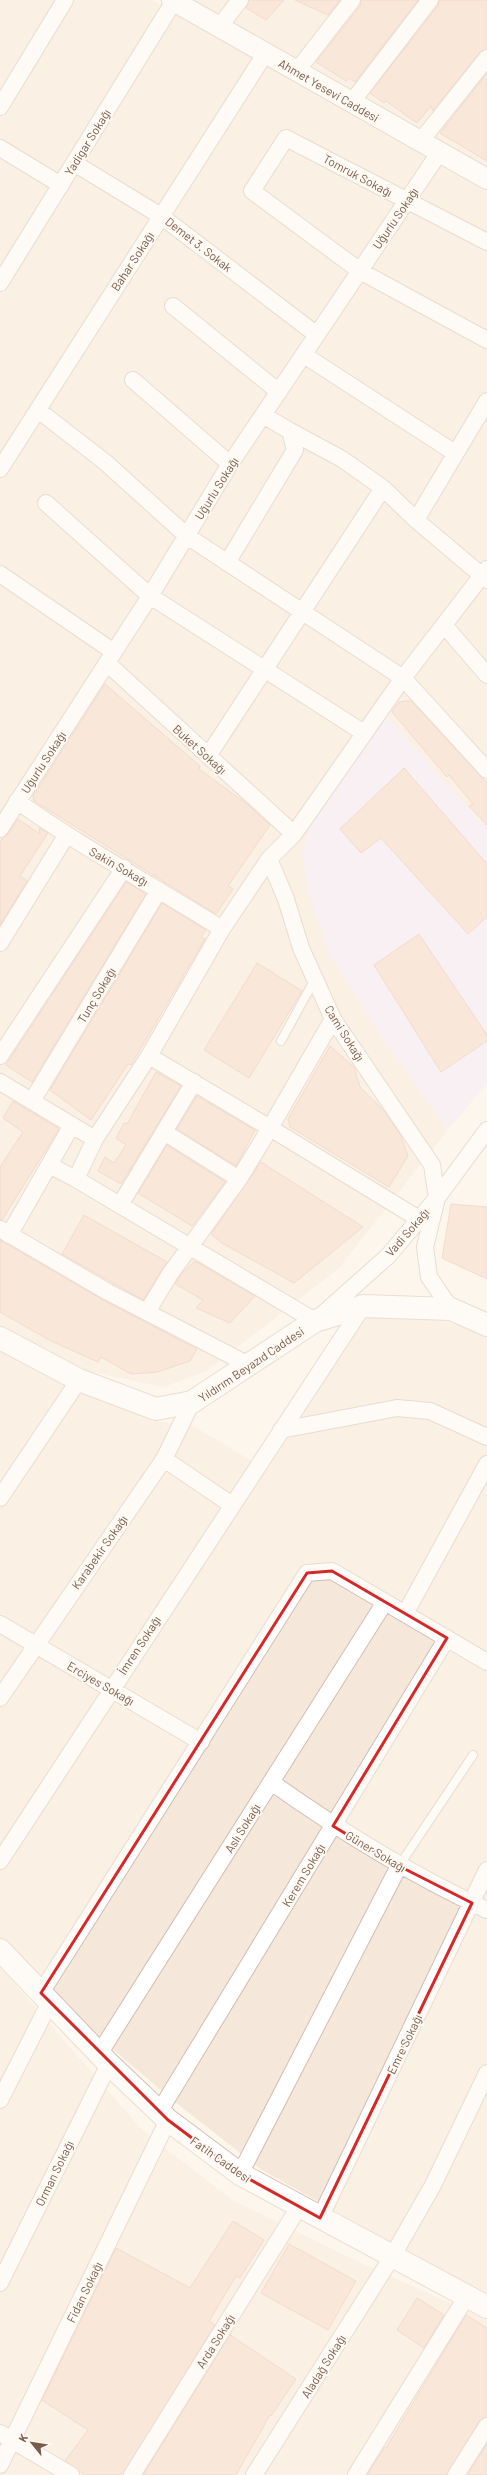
<svg xmlns="http://www.w3.org/2000/svg" width="487" height="2475" font-family="Barlow,sans-serif">
<style>
.residential{fill:#f5e8da}
.education{fill:#f3e8fa}
.building{fill:#f3d5c3;stroke:#e6bba3}
.lines{fill:none;stroke-linecap:round;stroke-linejoin:round}
.service-casing{stroke:#d1beb0;stroke-width:10}
.minor-casing{stroke:#d1beb0;stroke-width:18}
.tertiary-casing{stroke:#d1beb0;stroke-width:22}
.secondary-casing{stroke:#d6c0b0;stroke-width:24}
.service{stroke:#fff;stroke-width:8}
.minor{stroke:#fff;stroke-width:16}
.tertiary{stroke:#fff;stroke-width:20}
.secondary{stroke:#fff;stroke-width:22}
.marked{fill:none;stroke:#d62828;stroke-width:3;stroke-linejoin:round}
.labels{text-anchor:middle;dominant-baseline:central;stroke-width:4;stroke-linejoin:round;paint-order:stroke}
.street-label{font-size:12px;fill:#7a5c4d;stroke:#fffaf3}
</style>
<rect width="100%" height="100%" fill="#fdf6ec"/>
<path class="residential" d="M0,0H152L487,190V829L387,717L363,754L330,955L385,1041L448,1130L338,1269L208,1370L164,1387L91,1372L0,1329Z
M190,0H487V171Z
M430,1317L487,1334V2292L444,2272L262,2170L175,2102L96,2035L0,1938V1348L51,1379L153,1421L192,1425L267,1470L365,1318Z
M0,1967L143,2131L232,2200L348,2257L487,2320V2475H0Z"/>
<path class="education" d="M387,717L487,829V1083L448,1130L385,1041L330,955L308,890L302,853L311,824Z"/>
<path class="building" d="M249,0H284L266,20L246,8Z
M295,0H340L328,15Z
M361,0H418L355,82L349,78L346,81L316,62L360,6Z
M439,0H487V49L480,52L433,111L431,106L417,123L386,101L384,103L370,93L438,6Z
M487,73V161L440,133Z
M105,684L200,766L199,769L247,804L270,825L228,886L233,889L216,914L34,801L33,796Z
M406,701H411L487,783V825L469,806L473,804L449,775L447,777L392,712L399,702Z
M404,768L487,864V917L468,934L381,838L361,853L340,829Z
M18,819L40,834L39,828L48,833L20,876L27,881L0,925V841L8,834Z
M126,882L146,894L32,1082L6,1065Z
M162,903L206,930L201,937L205,939L131,1065L128,1064L91,1120L50,1090Z
M419,934L487,1035V1041L441,1072L374,965Z
M257,963L302,991L249,1078L204,1050Z
M330,1046L354,1067L360,1087L385,1112L401,1136L408,1156L389,1187L290,1127L288,1119Z
M156,1072L181,1086L121,1184L98,1171L105,1157L114,1163L126,1145L116,1138L124,1123L127,1124Z
M197,1096L255,1130L236,1166L177,1129Z
M13,1101L59,1129L2,1220H0V1167L23,1132L3,1118Z
M167,1145L225,1182L192,1226L138,1193Z
M261,1162L363,1227L294,1283L222,1243L211,1234Z
M451,1204L487,1207V1279L442,1258Z
M84,1215L167,1262L143,1300L62,1254Z
M0,1240L103,1300L197,1349L190,1361L157,1372L131,1374L101,1357L98,1362L49,1340L0,1312Z
M195,1261L255,1296L230,1323L196,1308L203,1300L175,1284L183,1272Z
M233,2221L264,2240L240,2278L236,2276L209,2321L215,2325L123,2475H85L65,2461L88,2430L42,2400L116,2248L190,2288Z
M289,2244L356,2281L328,2330L261,2293Z
M417,2298L444,2315L424,2348L397,2330Z
M466,2315L487,2328V2417L479,2421L447,2475H367L385,2447L386,2448Z
M230,2335L296,2379L271,2416L270,2415L236,2475H143Z
M487,2444V2475H467Z"/>
<g class="lines">
<defs>
<path id="service" d="M281,1041L315,979
M399,1866L473,1755"/>
<path id="minor" d="M219,27L240,0
M296,72L352,0
M351,103L430,0
M0,107L65,0
M420,142L487,58
M0,148L61,185
M74,163L161,216L317,335
M487,242L286,138L252,191L360,271L487,340
M0,283L174,1
M173,306L279,392
M304,355L455,453
M133,380L230,464
M38,410L105,462L187,536L403,678L487,770
M290,431L342,459L383,488L416,520L487,580
M0,469L265,54
M46,503L150,596L364,733
M416,520L487,401
M227,563L295,450L290,431L263,415
M487,569L403,678L294,834L269,859L222,929L149,1056L95,1139L76,1179L315,1321L388,1256L437,1198L487,1130
M0,574L114,652
M444,625L487,675
M107,663L294,834
M208,756L383,488
M17,801C83,848 154,886 222,929
M0,829L150,596L230,464L439,153
M269,859L286,899L301,948L333,1019L432,1165L437,1198L425,1247L429,1277L451,1309
M0,943L66,836
M333,1019L270,1128L419,1219
M0,1056L124,868
M0,1082L95,1139
M32,1101L159,890
M164,1132L239,1179
M49,1165L76,1179
M120,1205L194,1082
M0,1229L108,1292L249,1365
M9,1235L72,1125
M147,1312L170,1274L239,1179L270,1128L149,1056
M281,1430L397,1408L430,1411L487,1437
M164,1459L232,1505
M0,1498L79,1380
M405,1614L487,1464
M0,1624L201,1742
M0,1698L164,1459L192,1402
M271,1782C340,1831 410,1874 487,1910
M0,1861L363,1306
M41,1993L307,1573L332,1571L487,1662
M99,2054L385,1602
M0,2100L50,2002
M159,2112L447,1638
M240,2174L399,1866
M320,2218L487,1870
M0,2283L109,2064
M0,2433L71,2475
M0,2465L168,2120
M132,2475L299,2207
M254,2475L392,2257L433,2185L487,2073
M356,2475L467,2296
M456,2475L487,2426"/>
<path id="tertiary" d="M172,0L487,179"/>
<path id="secondary" d="M0,1338L79,1380L156,1409L192,1402L315,1321L363,1306L451,1309L487,1325
M0,1950L109,2064L168,2120L240,2174L487,2307"/>
</defs>
<use href="#service" class="service-casing"/>
<use href="#minor" class="minor-casing"/>
<use href="#tertiary" class="tertiary-casing"/>
<use href="#secondary" class="secondary-casing"/>
<use href="#service" class="service"/>
<use href="#minor" class="minor"/>
<use href="#tertiary" class="tertiary"/>
<use href="#secondary" class="secondary"/>
</g>
<path d="M0 0H487V2475H0ZM332,1571L447,1638L333,1826L399,1866L472,1903L320,2218L240,2174L168,2120L41,1993L307,1573Z" fill="#fdf6ec" fill-opacity=".55" fill-rule="evenodd"/>
<path class="marked" d="M332,1571L447,1638L333,1826L399,1866L472,1903L320,2218L240,2174L168,2120L41,1993L307,1573Z"/>
<g class="labels">
<g class="street-label">
<text transform="translate(329 90) rotate(30)">Ahmet Yesevi Caddesi</text>
<text transform="translate(87 142) rotate(-58)">Yadigar Sokağı</text>
<text transform="translate(358 175) rotate(28)">Tomruk Sokağı</text>
<text transform="translate(395 218) rotate(-56)">Uğurlu Sokağı</text>
<text transform="translate(199 244) rotate(38)">Demet 3. Sokak</text>
<text transform="translate(132 261) rotate(-57)">Bahar Sokağı</text>
<text transform="translate(216 488) rotate(-58)">Uğurlu Sokağı</text>
<text transform="translate(200 749) rotate(42)">Buket Sokağı</text>
<text transform="translate(43 762) rotate(-57)">Uğurlu Sokağı</text>
<text transform="translate(119 866) rotate(30)">Sakin Sokağı</text>
<text transform="translate(96 995) rotate(-59)">Tunç Sokağı</text>
<text transform="translate(345 1033) rotate(58)">Cami Sokağı</text>
<text transform="translate(407 1232) rotate(-49)">Vadi Sokağı</text>
<text transform="translate(251 1364) rotate(-34)">Yıldırım Beyazıd Caddesi</text>
<text transform="translate(99 1552) rotate(-55)">Karabekir Sokağı</text>
<text transform="translate(139 1645) rotate(-57)">İmren Sokağı</text>
<text transform="translate(101 1683) rotate(30)">Erciyes Sokağı</text>
<text transform="translate(242 1828) rotate(-58)">Aslı Sokağı</text>
<text transform="translate(376 1851) rotate(31)">Güner Sokağı</text>
<text transform="translate(303 1875) rotate(-59)">Kerem Sokağı</text>
<text transform="translate(404 2044) rotate(-64)">Emre Sokağı</text>
<text transform="translate(221 2159) rotate(35)">Fatih Caddesi</text>
<text transform="translate(54 2173) rotate(-64)">Orman Sokağı</text>
<text transform="translate(84 2292) rotate(-64)">Fidan Sokağı</text>
<text transform="translate(215 2341) rotate(-58)">Arda Sokağı</text>
<text transform="translate(323 2366) rotate(-58)">Aladağ Sokağı</text>
</g>
</g>
<g transform="translate(32 2443) rotate(300)" stroke="#fffaf3" stroke-width="3" paint-order="stroke">
<path d="M0-3L7 15L0 10L-7 15Z" fill="#7a5c4d"/>
<text y="-6" font-size="11" font-weight="bold" text-anchor="middle" fill="#7a5c4d">K</text>
</g>
</svg>
